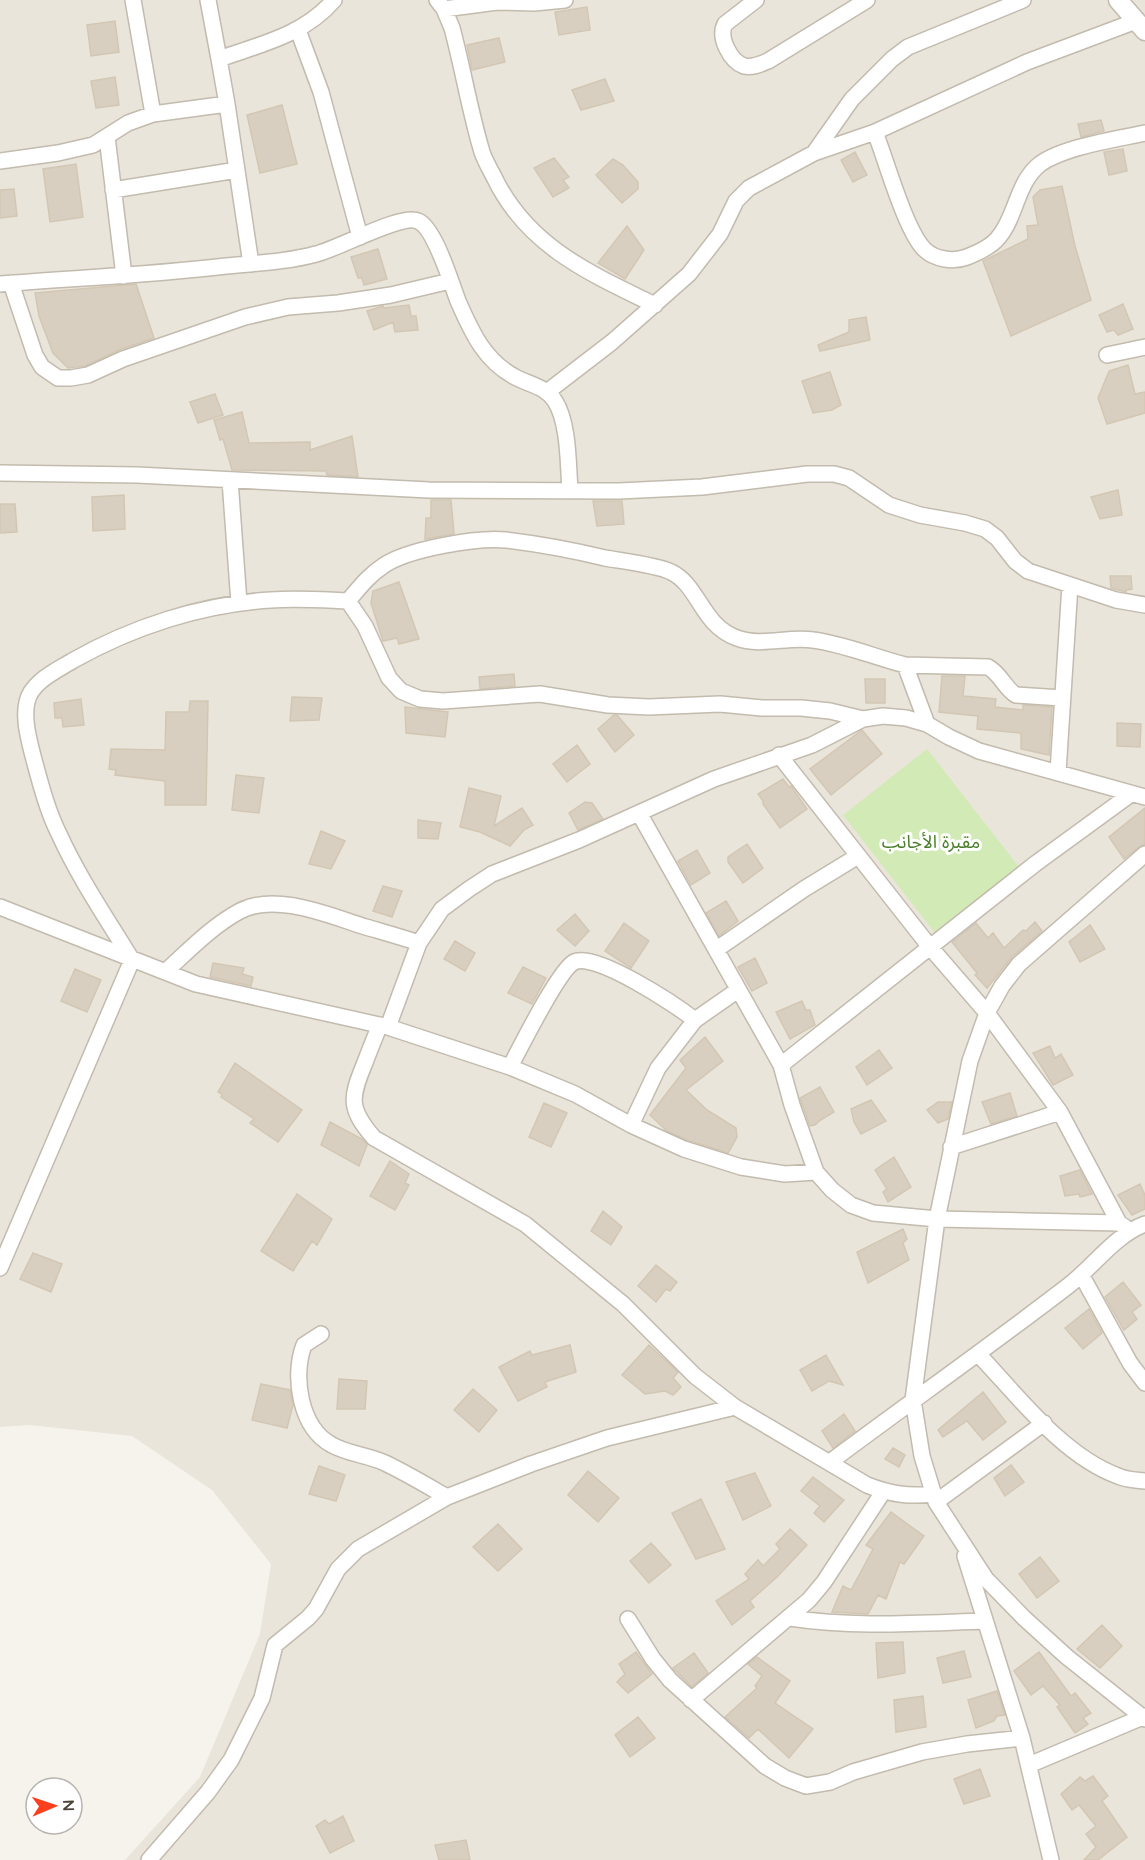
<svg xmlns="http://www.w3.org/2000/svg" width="1145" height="1860" font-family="Quicksand,'Noto Sans Arabic',sans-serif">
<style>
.residential{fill:#eae5da}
.green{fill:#d2eab5}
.building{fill:#d8cfc1;stroke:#d3c7b4;stroke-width:1.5}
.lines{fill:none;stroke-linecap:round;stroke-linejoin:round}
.minor-casing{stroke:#c2bbae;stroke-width:18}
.tertiary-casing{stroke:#c2bbae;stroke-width:21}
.minor{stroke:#fff;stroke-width:15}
.tertiary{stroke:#fff;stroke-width:18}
.labels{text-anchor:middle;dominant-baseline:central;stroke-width:6;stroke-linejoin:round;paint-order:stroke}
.park-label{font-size:18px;fill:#4a7f2a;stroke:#fff}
</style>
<rect width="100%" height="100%" fill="#f6f3ec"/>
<path class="residential" d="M0,0H1145V1860H125L200,1777L260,1634L271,1564L212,1490L132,1436L30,1425L0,1427Z"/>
<path class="green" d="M927,749L1019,867L935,933L843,815Z"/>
<path class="building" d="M587,7L590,30L559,35L555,12Z
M115,21L119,52L91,56L87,25Z
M499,38L505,62L472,70L467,45Z
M115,77L119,105L96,108L91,81Z
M605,79L614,101L581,110L572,90Z
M282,105L297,164L260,173L247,115Z
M1101,120L1104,131L1081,137L1078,124Z
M1123,149L1127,171L1109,175L1104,152Z
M855,152L867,175L853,182L841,160Z
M554,158L569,177L563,180L569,188L553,197L534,168Z
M613,159L623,165L638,182V189L622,203L596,175Z
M76,164L83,217L50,222L43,169Z
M1062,186L1075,246L1091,300L1011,336L983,261L1028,239L1027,226L1038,225L1033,197L1040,190Z
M14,189L17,216L0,218V190Z
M627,226L644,250L625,279L598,263Z
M378,249L387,279L364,285L362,278H358L351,257Z
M136,284L154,338L119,350L85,366L68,368L53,353L39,316L35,293Z
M1123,304L1133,329L1118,335L1114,330L1107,332L1099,315Z
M409,305L411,316H416L418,330L395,332L393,322L374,330L367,311L383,306L384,308Z
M866,317L870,340L820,351L818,345L849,332V320Z
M1128,365L1135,394L1145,392V413L1107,424L1098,398L1109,371Z
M830,372L841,405L832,410L813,413L802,381Z
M215,394L223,415L198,423L190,402Z
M242,412L249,443L310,442V450L352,436L358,477L327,475L326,471L232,470L223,439L220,440L214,420Z
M1118,490L1122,515L1100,519L1091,497Z
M124,495L125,529L93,531L92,497Z
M431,500H451L454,534L425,539L426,518H431Z
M593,501H622L624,524L597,526Z
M0,504H15L17,532L0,533Z
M1110,576H1131L1132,589L1126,590V592L1111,588Z
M399,582L419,639L399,644L397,638L383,641L371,603L373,591Z
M514,674L515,686L480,689L479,677Z
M942,676H965L963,696L996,699L995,707L1023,710V705L1052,707L1049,755L1021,749V733L977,729L978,716L939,712Z
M865,679H885V703H866Z
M292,697L322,698L319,720L290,721Z
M81,699L84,725L63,727L62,718H55L54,703Z
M190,701H208L206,805H165V781L115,775L116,770L109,769L111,749L165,750L166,712H189Z
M405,707L448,712L445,737L406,733Z
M614,715H617L634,735L615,752L598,729Z
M1117,723L1141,724L1140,747L1117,746Z
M862,730L882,754L831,795L810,769Z
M577,745L590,764L567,782L553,764Z
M236,775L264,778L259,813L232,810Z
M783,779L789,787L791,786L807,809L780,828L763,804V801L758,794Z
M469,788L501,796L494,826L522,808L533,825L524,830L510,846L480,832L460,827Z
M585,802L592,803L603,819L578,830L569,813Z
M1145,808V844L1139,847L1124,859L1109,837Z
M418,820L441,823L438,839L418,838Z
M321,831L345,841L331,869L309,864Z
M747,844L763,868L743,883L728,862V857Z
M697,850L710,873L691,885L678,861Z
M383,886L402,891L392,917L373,911Z
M726,901L738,921L719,936L706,913Z
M575,914L589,931L575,946L557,930Z
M1035,922L1042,931L1012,957L987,988L975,975L977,973L952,942L976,923L988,938L993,933L1004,948L1023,930L1026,931Z
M624,923L649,941L631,968L605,951Z
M1090,925L1105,949L1080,962L1069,942Z
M455,941L475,953L465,971L444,959Z
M755,958L767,983L752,991L738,967Z
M213,963L244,968L242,974L253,977L251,986L210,977Z
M523,967L546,978L532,1004L508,993Z
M75,969L101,980L87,1012L61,1001Z
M802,1001L806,1010H810L815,1025L790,1039L776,1012Z
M705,1037L723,1061L686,1090L707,1110L736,1128L737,1137L728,1153L687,1140L667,1131L650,1115L686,1068L680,1060Z
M1050,1046L1055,1058L1061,1054L1073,1075L1053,1085L1033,1053Z
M879,1050L892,1068L867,1085L856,1067Z
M235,1063L302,1110L278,1142L250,1123L254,1119L221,1097L222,1094L218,1092Z
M820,1087L834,1112L819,1121L815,1125L810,1126L800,1098Z
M1010,1093L1017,1116L991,1124L982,1102Z
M871,1100L886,1121L861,1134L854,1122L851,1109Z
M938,1102H952L948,1119L938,1123L927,1110Z
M544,1103L567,1113L551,1147L529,1137Z
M330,1122L362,1139L367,1145L359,1166L321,1145Z
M894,1157L911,1187L888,1202L883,1192L887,1189L875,1170Z
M390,1161L409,1174L405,1183L409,1185L395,1210L370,1196Z
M1080,1170L1092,1194L1080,1197L1079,1194L1065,1196L1060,1176Z
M1140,1184L1145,1195V1209L1132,1215L1118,1195Z
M297,1194L332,1219L317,1245L312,1241L293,1271L261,1251Z
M603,1211L622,1227L611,1245L591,1231Z
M903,1229L907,1239L903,1243L909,1260L868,1283L857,1252Z
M33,1253L62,1264L51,1292L20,1279Z
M656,1265L677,1282L670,1291L666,1289L656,1302L638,1286Z
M1123,1282L1141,1305L1132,1312L1137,1319L1124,1330L1105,1297Z
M1089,1309L1102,1333L1083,1349L1065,1328Z
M570,1345L576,1372L545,1382L547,1387L518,1401L499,1367L530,1351L532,1355Z
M649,1345L678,1372L673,1378L681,1387L673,1395L665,1391L645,1394L622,1375Z
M826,1355L843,1385L829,1381L812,1391L800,1370Z
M339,1379L367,1381L365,1409H337Z
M261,1384L290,1390L293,1405L287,1428L252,1420Z
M473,1389L497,1410L479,1432L454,1410Z
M983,1392L1006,1422L983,1440L967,1421L943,1437L938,1430Z
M844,1414L855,1431L833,1448L822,1431Z
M893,1448L905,1455L899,1467L885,1459Z
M1011,1465L1024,1482L1005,1496L994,1478Z
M319,1466L345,1475L336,1501L309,1494Z
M588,1471L619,1498L598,1522L568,1495Z
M755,1473L771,1506L743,1520L726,1482Z
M813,1477L844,1500L824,1522L814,1513L820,1506L801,1491Z
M701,1499L725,1549L696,1559L672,1513Z
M891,1512L924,1536L904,1564L900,1562L886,1599L878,1595L868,1614L832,1612L843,1586L851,1590L873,1549L866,1545Z
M498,1524L522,1549L498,1571L473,1547Z
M790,1529L807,1545L777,1577L750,1601L754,1607L732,1625L716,1601L749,1579L745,1574L758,1560L763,1566L780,1549L776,1544Z
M651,1543L671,1565L649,1583L630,1561Z
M1040,1557L1059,1581L1037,1598L1019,1574Z
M1102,1625L1122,1646L1100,1668L1077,1649Z
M903,1642L905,1673L878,1678L876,1643Z
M964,1651L971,1677L943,1683L937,1658Z
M636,1652L652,1674L628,1693L617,1682L625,1674L619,1664Z
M1039,1652L1071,1696L1075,1693L1091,1713L1083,1718L1088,1724L1075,1733L1057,1707L1060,1705L1043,1686L1031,1695L1014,1671Z
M694,1653L708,1673L692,1687L673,1668Z
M757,1657L790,1681L775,1703L813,1729L789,1758L758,1729L749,1738L725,1717L757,1688L755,1686L762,1676L748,1664Z
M997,1691L1005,1715L997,1716L994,1721L976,1728L968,1700Z
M923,1696L926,1727L896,1732L894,1700Z
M638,1717L655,1738L630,1757L615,1735Z
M980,1769L990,1796L964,1804L954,1779Z
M1093,1776L1108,1796L1102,1801L1127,1837L1098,1860H1084L1096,1847L1086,1834L1096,1826L1079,1805L1072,1810L1061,1794L1080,1777L1085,1781Z
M343,1816L354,1841L330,1853L316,1826L325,1820L329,1824Z
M466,1840L470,1860H439L435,1845Z"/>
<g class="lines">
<defs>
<path id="minor" d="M133,0L153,114
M208,0L219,59
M437,0L444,9L452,28C463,69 470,112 482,152C485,161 490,169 494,177C527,246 589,273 655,305
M756,0L725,24C718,37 730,61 744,66C752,68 761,64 768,61L867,0
M444,9L497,2L534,3L565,0
M298,30L321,92L360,237
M227,104L251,264
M875,132C886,160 905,229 924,249C935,260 954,262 967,257C977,253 991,247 998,238C1017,216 1016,183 1040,164C1063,147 1117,139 1145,133
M107,137L124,276
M814,153L852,99L892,59L908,47L1023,0
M0,161L58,153L93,145L128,123L153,114L227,104L219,59C261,44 304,35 334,0
M113,190L237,170
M11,283L35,355L42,367L58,378H71L88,375L123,359L245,317L288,307L338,303L391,295L450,281
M0,284C75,278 151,275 226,266C256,263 287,262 316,254C338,249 402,213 418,221C435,228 451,283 458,301C472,333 485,362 517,378C531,385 546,387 555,401C569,423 568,465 570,490
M1107,355L1145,347
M547,392L612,342L689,274L720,234L736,201L749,188L814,153L875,132L1027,62L1136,21
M0,473L137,475L429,490L619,491L702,487L807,474H834L849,478L889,505L920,515L965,523L985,529L997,538L1015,561L1028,571L1116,600L1145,605
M230,480L239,603
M348,601C359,588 369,575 383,566C407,549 478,537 506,540C539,544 572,550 605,558C622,561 657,565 671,572C699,585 701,625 737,638C761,647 788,636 813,640C844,644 874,657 905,665L927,724
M905,665L988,667C1001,674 1005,689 1016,695L1062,698
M779,755L930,947L987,1013L1060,1112L1119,1223L1129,1230
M1058,772L1070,585
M639,813L781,1065L792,1105L816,1172L832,1190L851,1205L873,1213L937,1219L1119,1223
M1145,854L1019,964L1002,986L987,1013L970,1061L937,1219L913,1400L922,1456L936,1502L986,1579L1024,1618L1067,1657L1145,1719
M0,907L196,984L388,1027L510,1067L575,1094L631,1125L684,1149L741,1167L785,1174L816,1172
M717,949L804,889L858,856
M165,972C188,951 212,926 240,911C276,892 330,916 366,927C383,932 401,937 419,943
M380,1025C374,1039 369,1052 364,1065C350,1099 349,1109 374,1138L525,1224L623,1304L695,1376L735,1407L867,1485C890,1494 909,1497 933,1494
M388,1027L419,943L442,909L469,889L492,874L579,840L714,779L812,745L863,719L883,716L906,718L927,724L949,737L979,751L1145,797
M781,1065L1035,864L1131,794
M510,1067C520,1048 559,970 574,962C595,951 677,1006 695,1020
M631,1125L658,1068L695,1020L738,990
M951,1147L1060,1112
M0,1268L132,960C107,919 79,878 59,834C47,810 40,782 33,756C29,740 23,719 27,702C31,682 56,671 72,661C132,627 202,604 271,600C297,598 323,600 348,601L365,626L389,678L401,691L420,699L443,701L540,694L608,705L649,707L720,704L762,708H801L830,711L863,719
M1082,1276L1130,1363L1145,1383
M321,1334L304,1345C292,1376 300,1428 332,1445C348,1454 368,1455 385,1463C406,1473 426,1485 447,1497
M979,1355C1018,1396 1063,1456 1118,1476C1126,1480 1136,1480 1145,1481
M830,1462C909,1403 990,1346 1068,1286C1094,1266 1115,1235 1145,1224
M936,1502L1044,1423
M965,1556L1022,1738L1051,1860
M790,1618C855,1628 919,1623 985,1621
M628,1619L653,1659L670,1680L765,1766L785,1778L806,1786L830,1782L853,1772L922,1752L967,1744L1022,1738
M691,1700L809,1600L824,1582L883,1492
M1029,1765L1145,1716
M149,1860L208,1792L231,1760L262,1698L275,1645L308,1618L316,1609L338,1569L358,1549L447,1497L531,1464L607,1438L735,1407"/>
<path id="tertiary" d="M1118,0L1145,31"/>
</defs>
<use href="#minor" class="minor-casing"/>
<use href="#tertiary" class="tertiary-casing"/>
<use href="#minor" class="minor"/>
<use href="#tertiary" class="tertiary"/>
</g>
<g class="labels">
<g class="park-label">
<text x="931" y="841">مقبرة الأجانب</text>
</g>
</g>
<g transform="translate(54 1806) rotate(88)"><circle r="28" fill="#ffffff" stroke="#b7b4b0" stroke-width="1.5"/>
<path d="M0-4.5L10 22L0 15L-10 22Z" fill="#fc3f1d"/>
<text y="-9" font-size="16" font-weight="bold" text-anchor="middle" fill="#4b4439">N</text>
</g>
</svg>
